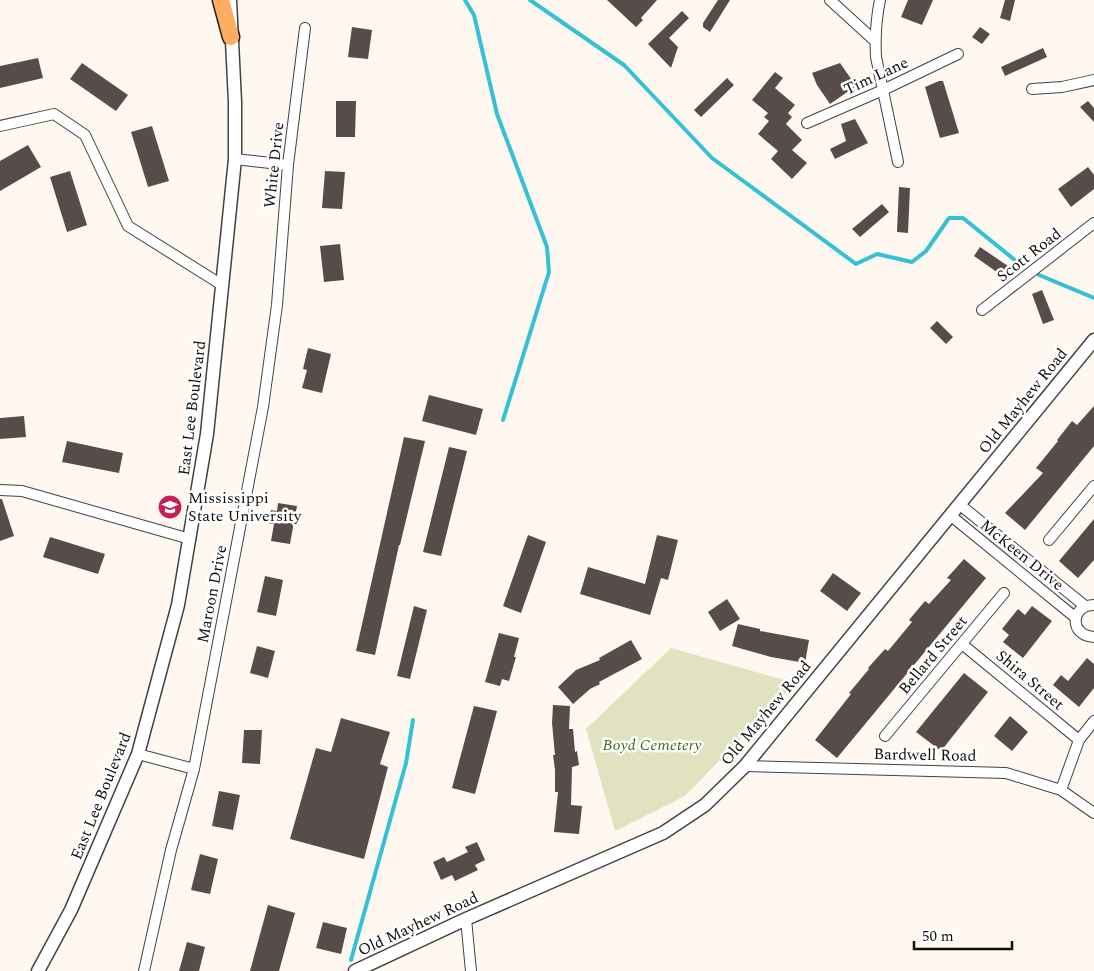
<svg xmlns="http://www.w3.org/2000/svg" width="1094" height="971" font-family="Spectral,serif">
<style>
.cemetery{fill:#e1e3c0}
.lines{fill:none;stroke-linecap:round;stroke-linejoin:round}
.stream{stroke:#34c1d6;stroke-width:4}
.building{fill:#584c4a}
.minor-casing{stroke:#424242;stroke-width:12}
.tertiary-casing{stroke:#424242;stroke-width:15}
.primary-casing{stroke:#202020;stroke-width:19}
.minor{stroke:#fff;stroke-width:10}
.tertiary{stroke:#fff;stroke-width:12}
.primary{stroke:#ffae61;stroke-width:16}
.labels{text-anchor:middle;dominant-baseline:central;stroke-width:5;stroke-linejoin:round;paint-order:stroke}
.street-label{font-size:16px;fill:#0f0f0f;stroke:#fff}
.poi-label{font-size:16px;fill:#0f0f0f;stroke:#fff;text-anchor:start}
.park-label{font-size:16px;font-style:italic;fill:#416c1a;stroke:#fff}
</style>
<rect width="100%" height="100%" fill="#fff8f1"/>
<path class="cemetery" d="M671,648L795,683L685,796L615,831L586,729Z"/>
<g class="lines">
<path class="stream" d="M465,0L474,15L497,114L547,247L549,272L503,420
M530,0L624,65L712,158L856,264L877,254L912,262L926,251L949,218H963L1021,265
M1039,275L1094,298
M351,960L406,763L413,720"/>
</g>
<path class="building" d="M607,0H657L641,18L643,20L636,27Z
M718,0H730L710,32L703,27V23Z
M908,0H933L922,25L901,17Z
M1005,0H1015L1010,21L1000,18Z
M682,11L689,18L669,38L678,47L671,68L648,44Z
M352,27L372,30L368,59L348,57Z
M980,27L990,34L982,44L972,37Z
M1043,48L1047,57L1005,76L1001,67Z
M38,58L43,78L0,88V66Z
M82,63L128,95L116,111L70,79Z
M840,63L856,86L830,104L817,85L812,73Z
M775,72L783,78L775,88L795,105L788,113L792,117L786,124L802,140L792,150L807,163L792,179L771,159L778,151L758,134L769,121L764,117L768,113L752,100Z
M727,78L734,85L701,117L694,110Z
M939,81H943L959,133L940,138L925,87Z
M336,101H356L355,137H336Z
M1088,101L1094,108V122L1080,107Z
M855,119L868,143L835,159L830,149L846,141L841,124Z
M152,126L169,181L148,187L131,132Z
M28,145L41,167L0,191V161Z
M1088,167L1094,175V189L1071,207L1058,189Z
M70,171L87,225L67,232L50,177Z
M325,171L345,172L342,209L322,208Z
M899,187L910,188L908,233L897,232Z
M882,204L889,212L860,237L852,229Z
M340,244L344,280L324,282L320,246Z
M980,247L1008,266L1001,275L974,256Z
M1042,290L1054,320L1043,324L1032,294Z
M937,321L953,337L946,344L930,328Z
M308,348L331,354L322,393L302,388L307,370L303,369Z
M429,395L483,409L476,435L422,421Z
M1094,406V446L1025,530L1005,513L1043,473L1036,468L1058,441L1057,440L1072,421L1077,425Z
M24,416L26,437L0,439V418Z
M404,437L425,441L400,545H399L375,655L356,651Z
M67,441L123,453L119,473L62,462Z
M449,447L467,451L441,556L423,552Z
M0,499H2L14,536L0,541Z
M278,503L297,506L290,544L271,541L274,524H269L271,510L277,511Z
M1094,519V560L1078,578L1059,561Z
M528,535L546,542L521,613L503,606Z
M657,535L678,540L668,580L661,578L650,615L580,594L588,567L645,584Z
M50,537L105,554L98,574L43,557Z
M964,559L986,578L837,758L815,740L851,694L849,693L869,669L868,668L885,649L888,651L912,622L909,620L925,601L929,604L951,580L947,578Z
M833,573L861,593L847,611L820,591Z
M265,576L283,580L276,616L257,612Z
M727,599L740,619L720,631L708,612Z
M414,606L427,610L410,679L397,676Z
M1032,606L1052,621L1023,658L1003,642L1009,635L1002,629L1018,609L1025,615Z
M738,624L760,629V631L809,640L805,663L771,657L732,646Z
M499,633L519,638L514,657H516L509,681L502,679L500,686L485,682Z
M631,640L642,659L599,682L600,684L590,689L573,704L558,687L576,670L600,660L599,658Z
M257,646L275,651L268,678L250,673Z
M1087,658L1094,664V688L1079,707L1053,685L1061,675L1068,681Z
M964,673L988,692L941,751L916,732Z
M553,705L570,706L569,729H573L575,752L577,751L579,765L572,767L571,805L582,806L579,834L554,832L558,792H555V770L553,755H555L552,723Z
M474,706L497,711L475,794L452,788Z
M1010,716L1028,732L1012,751L994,736Z
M341,718L390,732L380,764L388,767L364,859L290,839L316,748L331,752Z
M244,730H262L260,764L242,763Z
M219,791L240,795L233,830L212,826Z
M477,842L485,860L475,865L478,870L455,881L452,875L441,880L433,862L444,857L447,862L468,852L465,847Z
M200,854L218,859L210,894L191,890Z
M268,905L295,913L279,971H250Z
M323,922L347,928L341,954L316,948Z
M187,942L205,947L199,971H179Z"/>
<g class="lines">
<defs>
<path id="minor" d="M830,0L875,41
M880,0C876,19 875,37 876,57L898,162
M1032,89L1062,87L1094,80
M807,123L883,90L958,54
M0,126L54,114L85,135L128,226L222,285
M235,159L288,165
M982,310L1094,223
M0,490L22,491L190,539
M959,504L1085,606
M950,515L1076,618
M1049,540L1094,486
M1094,605C1070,605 1069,636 1094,637
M962,644L1079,740
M885,736L1004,593
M138,754L194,769
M745,766L1006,773L1061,790L1094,813
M1061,790L1079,740L1094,721
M466,919L471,971
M144,971L171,850L194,769L263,407L277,305L288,165L305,28"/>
<path id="tertiary" d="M38,971L71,910L138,754L178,605L207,434L235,159V102L230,0
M355,971L466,919L663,833L705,805L745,766L1094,340"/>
<path id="primary" d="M221,0L231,37"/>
</defs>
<use href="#minor" class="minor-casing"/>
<use href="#tertiary" class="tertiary-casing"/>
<use href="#primary" class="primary-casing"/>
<use href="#minor" class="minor"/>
<use href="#tertiary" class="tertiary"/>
<use href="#primary" class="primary"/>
</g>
<defs>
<symbol id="university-disc" viewBox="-11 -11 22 22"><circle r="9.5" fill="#c91d54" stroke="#fff"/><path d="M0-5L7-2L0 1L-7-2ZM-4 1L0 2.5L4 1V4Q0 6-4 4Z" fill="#fff"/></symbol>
</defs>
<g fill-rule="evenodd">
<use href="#university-disc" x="156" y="493" width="28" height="28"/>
</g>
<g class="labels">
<g class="street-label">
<text transform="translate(876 76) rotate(-25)">Tim Lane</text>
<text transform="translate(274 165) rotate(-84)">White Drive</text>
<text transform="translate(1029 255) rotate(-38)">Scott Road</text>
<text transform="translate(1023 401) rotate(-51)">Old Mayhew Road</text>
<text transform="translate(192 408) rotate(-83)">East Lee Boulevard</text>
<text transform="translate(1022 555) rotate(39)">McKeen Drive</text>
<text transform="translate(212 594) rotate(-79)">Maroon Drive</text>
<text transform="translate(933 655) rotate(-50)">Bellard Street</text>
<text transform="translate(1030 680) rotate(40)">Shira Street</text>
<text transform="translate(766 713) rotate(-50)">Old Mayhew Road</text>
<text transform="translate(925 755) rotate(1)">Bardwell Road</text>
<text transform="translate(101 796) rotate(-68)">East Lee Boulevard</text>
<text transform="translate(418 924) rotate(-25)">Old Mayhew Road</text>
</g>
<g class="poi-label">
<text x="188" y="498">Mississippi<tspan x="188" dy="18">State University</tspan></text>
</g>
<g class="park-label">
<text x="652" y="745">Boyd Cemetery</text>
</g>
</g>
<path d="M914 941v8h98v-8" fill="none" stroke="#0f0f0f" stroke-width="2.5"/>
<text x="922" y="941" font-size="15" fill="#0f0f0f" stroke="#ffffff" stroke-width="4" paint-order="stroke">50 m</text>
</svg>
